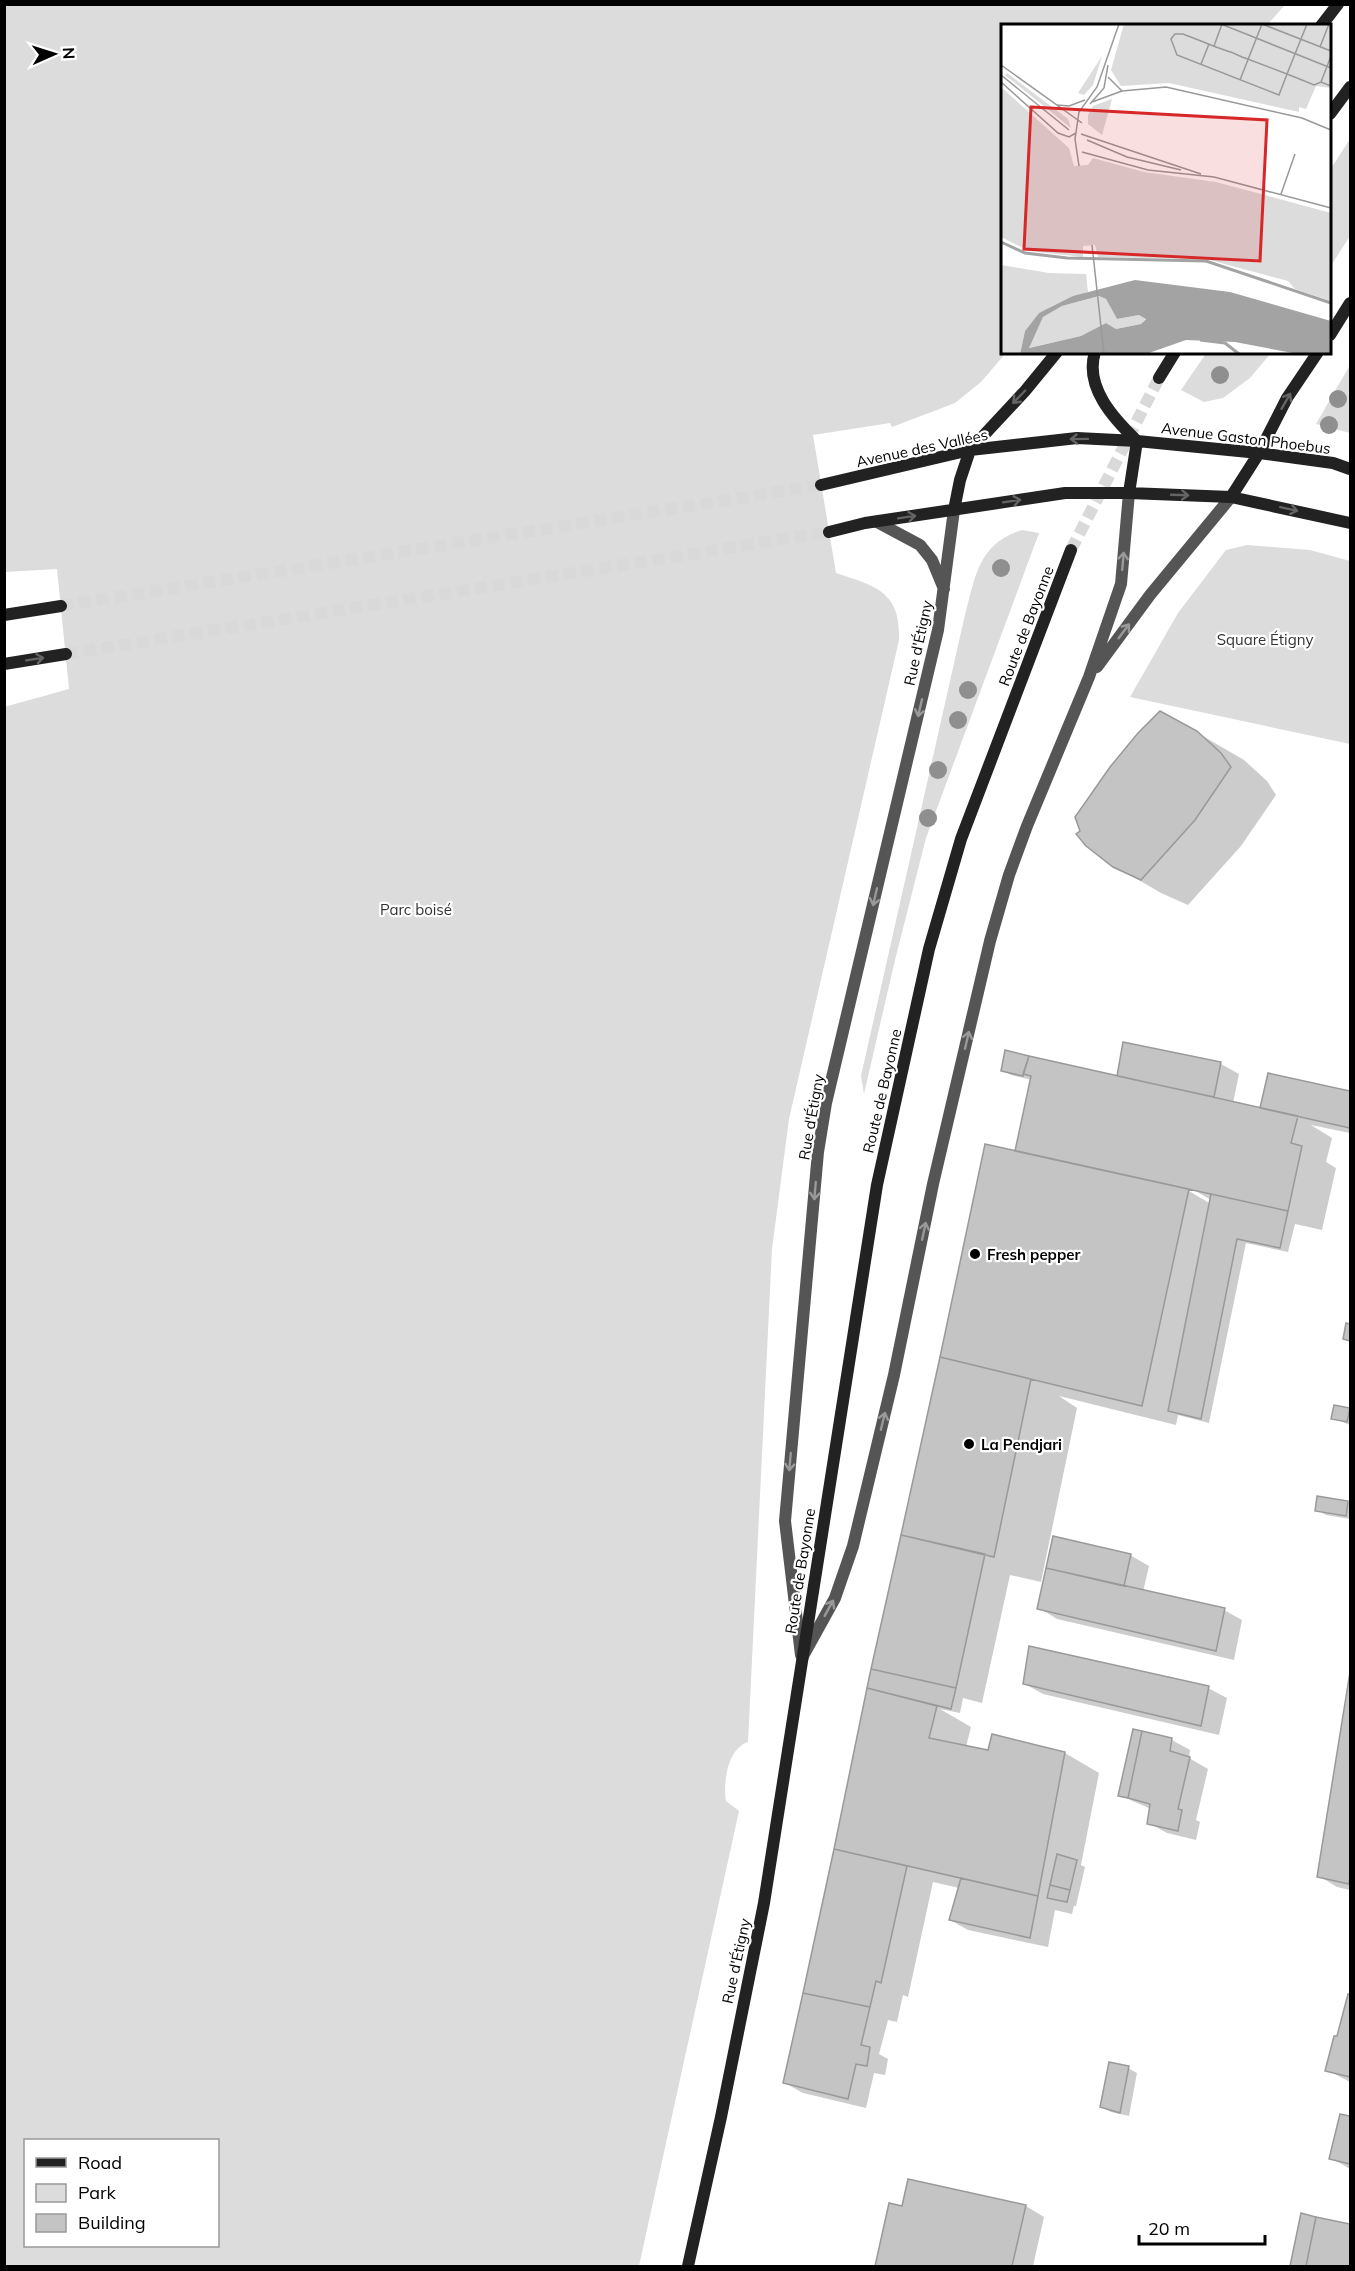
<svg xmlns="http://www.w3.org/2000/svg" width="1355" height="2271" font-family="Mulish,sans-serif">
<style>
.green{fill:#dcdcdc;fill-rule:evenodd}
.shadow{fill:#0003;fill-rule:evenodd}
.building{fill:#c4c4c4;stroke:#999;stroke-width:1.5}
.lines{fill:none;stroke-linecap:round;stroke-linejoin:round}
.secondary-tunnel{stroke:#d9d9d9;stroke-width:12;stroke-dasharray:12 6;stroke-linecap:butt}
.street{stroke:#555;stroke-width:12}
.secondary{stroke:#222;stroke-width:12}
.tree{fill:#8f8f8f}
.oneway{stroke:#646464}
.oneway2{stroke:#999}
.poi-dot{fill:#000;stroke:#fff;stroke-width:2}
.labels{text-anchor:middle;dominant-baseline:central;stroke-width:4.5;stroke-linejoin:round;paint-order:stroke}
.street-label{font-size:15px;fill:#000;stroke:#fff}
.park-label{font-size:15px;fill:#333;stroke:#fff}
.poi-label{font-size:15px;font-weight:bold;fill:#000;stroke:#fff;text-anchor:start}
.inset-river{fill:none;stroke:#a3a3a3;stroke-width:3}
.inset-road{fill:none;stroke:#999;stroke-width:1.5}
.view{fill:#d62828;fill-opacity:0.15;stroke:#d62828;stroke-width:3}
.inset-edge{fill:none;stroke:#000;stroke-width:3}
</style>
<rect width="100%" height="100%" fill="#fff"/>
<path class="green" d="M5,5H1285L1267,25L1002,26V352L1006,353L981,382L955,403L892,427L890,423L813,435L836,573C875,586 901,591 899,640L789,1119L772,1249L748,1742C727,1749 723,1783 726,1801L739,1811L639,2266H5L4,707L69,689L57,569L5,572ZM26,2140H218V2246H26Z
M1350,139V236L1330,267V170Z
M1207,352H1271V353L1250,378L1223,398L1204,402L1181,390Z
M1350,365V433L1316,424Z
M1022,530L1039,533L926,838L895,960L864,1094L861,1076L964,619C975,579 977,544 1022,530Z
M1247,545L1310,550L1350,561V744L1130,697L1178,613L1226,550Z"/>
<path class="shadow" d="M1196,732L1244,760L1267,781L1276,795L1241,846L1188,905L1161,893L1113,865L1081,832Z
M1124,1043L1221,1064L1239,1074L1233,1103L1262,1110L1270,1075L1350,1093V1133L1311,1125L1332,1138L1326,1162L1336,1168L1322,1230L1295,1224L1288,1252L1246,1243L1209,1423L1178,1415L1176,1425L1059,1396L1077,1408L1041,1582L1010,1575L982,1703L963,1698L960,1713L940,1709L971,1727L966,1747L989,1752L1065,1753L1099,1773L1081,1865L1085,1867L1076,1906H1074L1072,1914L1055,1910L1048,1947L968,1930L950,1920L959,1888L933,1882L908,1997L903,1995L897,2022L888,2020L879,2054L888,2059L885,2075L874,2073L866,2108L803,2093L785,2083L873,1669L1017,1153L1032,1080L1011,1075L1002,1070L1118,1078ZM1184,1184L1211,1200V1204L1182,1187Z
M1335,1407L1350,1410V1425L1333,1418Z
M1347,1502L1350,1504V1519L1326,1515L1317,1510Z
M1130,1555L1149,1566L1143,1592L1224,1610L1242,1620L1234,1660L1057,1619L1039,1608Z
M1350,1681V1890L1337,1887L1319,1876Z
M1025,1684L1208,1688L1227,1698L1219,1735L1043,1694Z
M1134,1731L1172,1740L1190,1750L1189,1758L1208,1769L1196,1820L1200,1822L1196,1840L1167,1833L1149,1823L1151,1809L1119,1795Z
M1350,1995V2082L1327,2070L1338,2038Z
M1128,2068L1137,2073L1129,2116L1111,2112L1102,2107Z
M1341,2116L1350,2118V2169L1331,2158Z
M909,2181L1026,2206L1044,2217L1033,2266H877L890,2205L903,2208Z
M1303,2215L1350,2225V2266H1291Z"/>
<path class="building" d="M1160,711L1197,731L1221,753L1231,767L1195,820L1141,880L1113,867L1086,846L1076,834L1080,831L1075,817L1110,767L1138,733Z
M1123,1042L1221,1062L1214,1097L1117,1076Z
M1005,1050L1029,1056L1023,1076L1001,1071Z
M1029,1056L1298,1116L1291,1143L1302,1146L1288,1211L1015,1151L1031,1076L1023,1074Z
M1268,1073L1350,1091V1128L1260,1108Z
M985,1144L1189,1189L1142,1406L940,1357Z
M1211,1194L1288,1211L1280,1248L1237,1239L1201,1419L1168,1411Z
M1346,1323L1350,1324V1341L1343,1339Z
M940,1357L1031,1379L994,1557L901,1535Z
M1334,1405L1350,1408L1347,1422L1331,1419Z
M1317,1496L1348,1501L1346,1516L1315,1511Z
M901,1535L985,1554L956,1688L871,1669Z
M1053,1536L1131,1554L1124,1586L1046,1568Z
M1046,1568L1225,1608L1216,1651L1037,1609Z
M1029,1646L1209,1686L1201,1726L1023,1684Z
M871,1669L956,1688L951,1709L867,1688Z
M1350,1672V1876L1349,1884L1317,1877Z
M867,1688L937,1706L929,1738L988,1750L992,1734L1065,1752L1038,1896L834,1849Z
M1133,1729L1142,1731L1128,1798L1118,1796Z
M1142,1731L1172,1738L1170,1751L1190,1757L1178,1809L1182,1810L1178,1831L1147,1824L1150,1804L1128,1798Z
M834,1849L907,1866L881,1983L876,1981L870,2007L803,1993Z
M1057,1854L1077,1860L1070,1890L1050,1885Z
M961,1878L1038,1896L1030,1938L949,1920Z
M1050,1885L1070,1890L1067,1902L1047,1898Z
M803,1993L870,2007L861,2045L870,2047L867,2066L856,2064L848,2099L783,2083Z
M1348,1994H1350V2077L1325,2071L1334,2036H1337Z
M1109,2062L1129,2066L1120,2113L1100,2107Z
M1340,2114L1350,2116V2164L1329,2159Z
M908,2179L1026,2205L1012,2266H875L889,2203L902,2206Z
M1301,2213L1316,2217L1306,2266H1290Z
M1316,2217L1350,2224V2266H1306Z"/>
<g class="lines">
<path class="secondary-tunnel" d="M1071,550L1159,378
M61,606L821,485
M66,654L829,532"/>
<path class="street" d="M877,522L920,545L932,560L944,589
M1097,667L1150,595L1231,497
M801,1655L785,1521L818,1152L826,1103L938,630L954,510
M803,1656L835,1598L853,1546L894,1375L933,1184L990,941L1009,875L1027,826L1089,677L1121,584L1129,493"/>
<path class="secondary" d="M1321,26L1338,4
M1330,114L1350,87
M1330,335L1350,303
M1095,352C1084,387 1114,419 1137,441
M1159,378L1175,352
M821,485L970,450L1077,438L1137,441L1259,453L1333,463L1350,469
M1129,493L1137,441
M1231,497L1259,453L1287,398L1318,352
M954,510L960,480L970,450L1025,391L1057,352
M829,532L865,523L1065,493H1129L1231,497L1350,523
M4,615L61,606
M4,664L66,654
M688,2266L721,2117L764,1903L877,1185L929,949L961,839L1071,550"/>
</g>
<g class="tree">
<circle cx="1220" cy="375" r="9"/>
<circle cx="1338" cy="399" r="9"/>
<circle cx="1329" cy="425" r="9"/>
<circle cx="1001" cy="568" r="9"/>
<circle cx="968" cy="690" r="9"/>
<circle cx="958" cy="720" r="9"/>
<circle cx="938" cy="770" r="9"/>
<circle cx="928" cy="818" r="9"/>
</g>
<defs><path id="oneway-shaft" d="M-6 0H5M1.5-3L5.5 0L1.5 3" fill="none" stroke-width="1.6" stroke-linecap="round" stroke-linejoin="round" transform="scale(1.5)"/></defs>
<g class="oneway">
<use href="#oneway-shaft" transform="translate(1019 397) rotate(134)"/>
<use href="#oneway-shaft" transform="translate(1286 401) rotate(-60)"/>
<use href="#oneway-shaft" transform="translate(1079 439) rotate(179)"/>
<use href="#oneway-shaft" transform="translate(1180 495) rotate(2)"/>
<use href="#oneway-shaft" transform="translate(1012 501) rotate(-9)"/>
<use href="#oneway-shaft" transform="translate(1289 509) rotate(12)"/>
<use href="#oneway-shaft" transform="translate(907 517) rotate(-9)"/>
<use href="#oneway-shaft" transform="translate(35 659) rotate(-9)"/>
</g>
<g class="oneway2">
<use href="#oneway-shaft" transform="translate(1123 561) rotate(-85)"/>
<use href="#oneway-shaft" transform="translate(1124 631) rotate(-53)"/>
<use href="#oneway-shaft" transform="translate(920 708) rotate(103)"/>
<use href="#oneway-shaft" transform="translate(875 897) rotate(103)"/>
<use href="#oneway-shaft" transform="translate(967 1040) rotate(-77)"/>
<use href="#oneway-shaft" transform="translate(815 1191) rotate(95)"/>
<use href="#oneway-shaft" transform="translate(924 1231) rotate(-78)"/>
<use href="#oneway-shaft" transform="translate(883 1421) rotate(-76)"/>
<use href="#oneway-shaft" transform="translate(790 1462) rotate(95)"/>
<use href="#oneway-shaft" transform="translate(829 1608) rotate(-61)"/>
</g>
<g class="poi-dot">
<circle cx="975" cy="1254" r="6"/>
<circle cx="969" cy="1444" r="6"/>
</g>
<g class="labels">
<g class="street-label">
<text transform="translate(1246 438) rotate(7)">Avenue Gaston Phoebus</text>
<text transform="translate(922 448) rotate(-12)">Avenue des Vallées</text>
<text transform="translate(1026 626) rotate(-69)">Route de Bayonne</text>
<text transform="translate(918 643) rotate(-78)">Rue d'Étigny</text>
<text transform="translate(882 1091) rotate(-77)">Route de Bayonne</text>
<text transform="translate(811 1117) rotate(-80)">Rue d'Étigny</text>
<text transform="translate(800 1571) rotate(-81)">Route de Bayonne</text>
<text transform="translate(736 1961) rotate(-78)">Rue d'Étigny</text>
</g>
<g class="park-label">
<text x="1265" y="639">Square Étigny</text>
<text x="416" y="909">Parc boisé</text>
</g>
<g class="poi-label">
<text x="987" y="1254">Fresh pepper</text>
<text x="981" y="1444">La Pendjari</text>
</g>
</g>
<g transform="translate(1001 24)">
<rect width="330" height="330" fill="#fff"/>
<path d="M123,0H330V64L315,62L305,85L298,83V88L168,59L120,62L110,46ZM101,32L92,61L83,71L77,69ZM6,49L67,95L70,104L4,51ZM0,63L68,124L73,142L87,141L92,134L143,148L215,158L330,189V277L294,265L287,257L205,235L97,233L94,221L82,222V233L28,227L0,213ZM111,75L101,111L87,100V91L92,82ZM0,241L48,249L85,250L87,268L38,289L24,307L19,330H0ZM98,272L105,275L116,295L138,291L145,294L140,300L115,305L105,299L80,312L27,324L42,293L61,282Z" fill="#dcdcdc"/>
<path d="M134,256L229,268L330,297V330H297L234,318L185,316L145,330H19L24,307L38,289L72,272ZM98,272L105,275L116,295L138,291L145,295L140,300L115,305L105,299L80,312L28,324L42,293L61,282Z" fill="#a3a3a3" fill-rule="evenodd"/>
<path class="inset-river" d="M0,218L24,229L66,234L205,237L330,279M199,316L224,319L238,330"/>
<path class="inset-road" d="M220,0L330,44M306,0L286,50L278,71L176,31L170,15L174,10H182L200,17L215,23L229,28H230L241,33L244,34L286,50L301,56L313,61L320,58L330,62M213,22L221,0M319,23L328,0M200,40L208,20M0,41L81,99M0,51L68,106M107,53L121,67M239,56L261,0L330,27M0,58L57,109L68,113L75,109M320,58L330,32M91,78L121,67L165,63L301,94L330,106M89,80L103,64L107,41M56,81L68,82L84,76M80,110L200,150M86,116L126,133L180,146M81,128L147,146L213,153L330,184M78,142L74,115L78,88L96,63L118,0M280,170L294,130M91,221L103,330"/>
<path class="view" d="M30,83L266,96L259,237L23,225Z"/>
<rect width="330" height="330" class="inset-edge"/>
</g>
<rect width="1355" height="2271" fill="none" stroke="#000000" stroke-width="12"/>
<rect x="24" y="2139" width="195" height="108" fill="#ffffff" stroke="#999999" stroke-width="1.5"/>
<rect x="36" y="2158" width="30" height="9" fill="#222222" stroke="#999999" stroke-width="1.5"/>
<text x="78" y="2169" font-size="18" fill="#000000">Road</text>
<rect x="36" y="2184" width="30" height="18" fill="#dcdcdc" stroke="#999999" stroke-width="1.5"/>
<text x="78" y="2199" font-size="18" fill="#000000">Park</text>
<rect x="36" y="2214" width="30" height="18" fill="#c4c4c4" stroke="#999999" stroke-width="1.5"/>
<text x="78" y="2229" font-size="18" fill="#000000">Building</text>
<g transform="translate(54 54) rotate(87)" stroke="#ffffff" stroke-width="4.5" paint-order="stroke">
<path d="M0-4.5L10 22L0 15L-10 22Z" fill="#000000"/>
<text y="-9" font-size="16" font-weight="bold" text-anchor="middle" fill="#000000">N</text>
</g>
<path d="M1139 2235v9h126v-9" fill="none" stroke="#000000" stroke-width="3"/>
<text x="1148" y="2235" font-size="18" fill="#000000" stroke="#ffffff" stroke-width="4.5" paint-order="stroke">20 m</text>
</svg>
